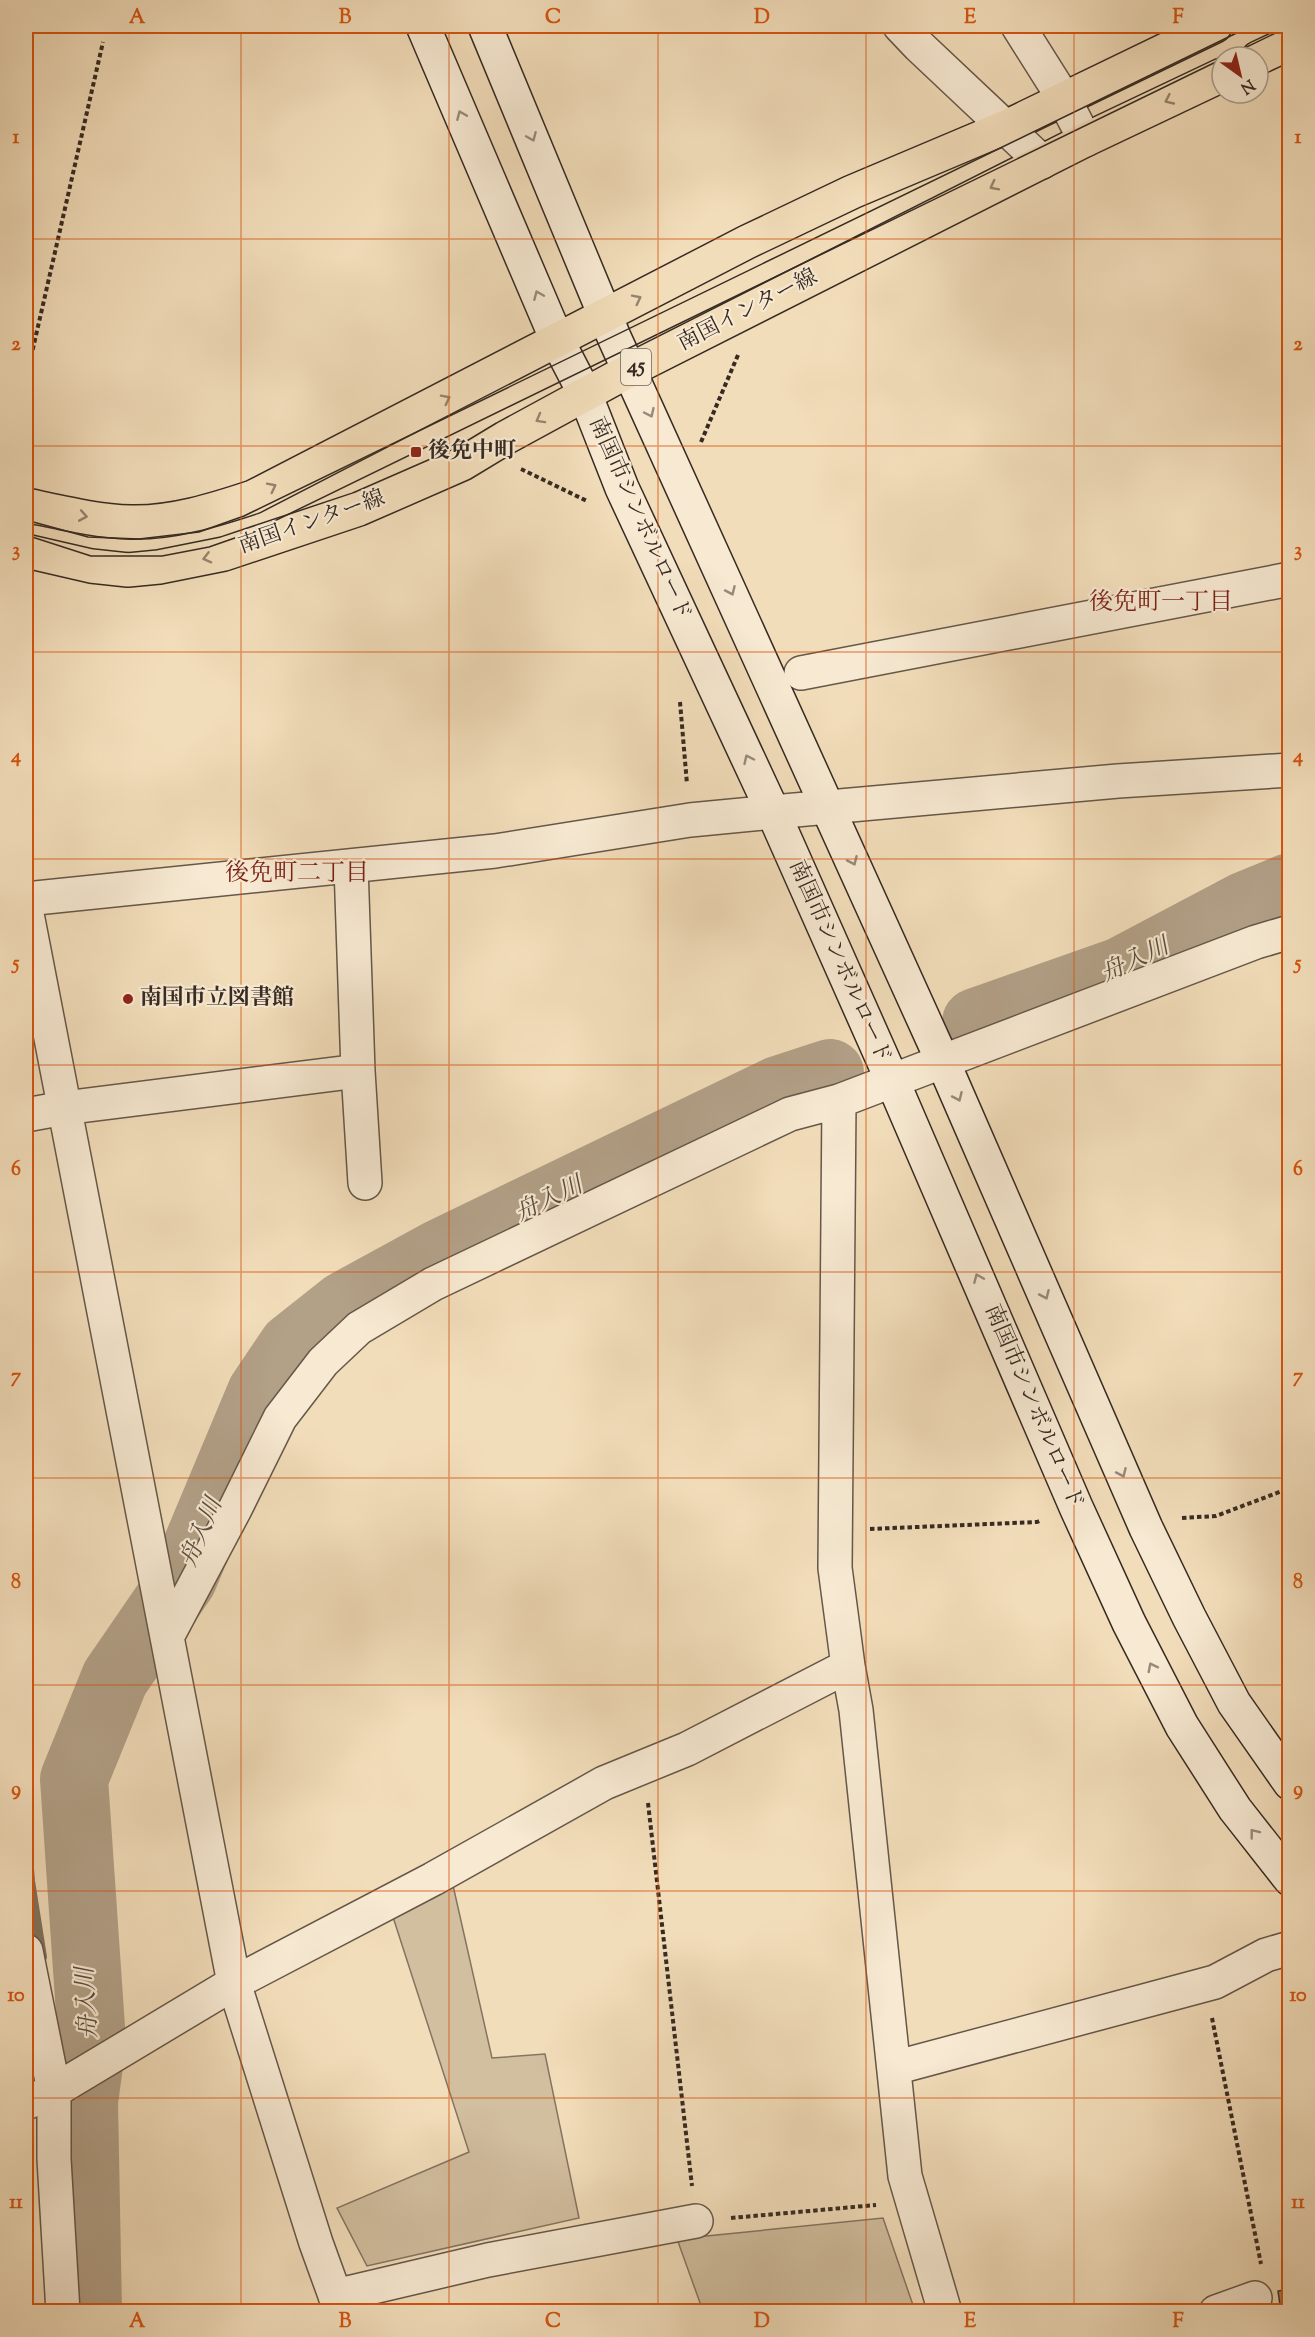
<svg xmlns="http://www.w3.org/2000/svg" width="1315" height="2337" font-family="'Sorts Mill Goudy','Noto Serif JP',serif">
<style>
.green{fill:#d2bfa0;stroke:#847462;stroke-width:1.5}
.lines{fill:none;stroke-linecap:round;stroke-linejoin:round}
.stream{stroke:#80715f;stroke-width:10}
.river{stroke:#b2a087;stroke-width:68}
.building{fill:#988772;stroke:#362a23;stroke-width:1.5}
.street-casing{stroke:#655749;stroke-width:36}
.secondary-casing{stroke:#362a23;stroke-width:36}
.primary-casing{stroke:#362a23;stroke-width:36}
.path{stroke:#362a23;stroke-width:4;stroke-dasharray:4.5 3;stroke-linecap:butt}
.street{stroke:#f7e9d2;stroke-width:33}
.secondary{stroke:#f7e9d2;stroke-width:33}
.primary{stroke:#f2ddba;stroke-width:33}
.tram{stroke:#362a23;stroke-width:1.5}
.oneway{stroke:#94846e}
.oneway2{stroke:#968a7a}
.grid{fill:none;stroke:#d6540e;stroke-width:1.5;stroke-opacity:0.55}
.poi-dot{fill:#8f2418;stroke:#f7e9d2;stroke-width:2}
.labels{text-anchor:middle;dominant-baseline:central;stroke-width:4.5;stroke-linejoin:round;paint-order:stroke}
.shield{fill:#f7e9d2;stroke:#706358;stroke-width:1.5}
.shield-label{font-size:21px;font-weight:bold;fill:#362a23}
.street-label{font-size:22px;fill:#362a23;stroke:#f7e9d2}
.poi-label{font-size:22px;font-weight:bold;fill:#362a23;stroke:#f7e9d2;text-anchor:start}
.neighbourhood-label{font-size:24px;fill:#7a1f14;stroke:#f7e9d2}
.water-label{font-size:24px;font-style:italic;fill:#5b4d41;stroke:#f7e9d2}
.neatline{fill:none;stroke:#d6540e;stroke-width:2}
.grid-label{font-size:20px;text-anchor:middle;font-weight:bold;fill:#d6540e}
</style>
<rect width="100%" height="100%" fill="#f2ddba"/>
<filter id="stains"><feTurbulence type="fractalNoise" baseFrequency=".00333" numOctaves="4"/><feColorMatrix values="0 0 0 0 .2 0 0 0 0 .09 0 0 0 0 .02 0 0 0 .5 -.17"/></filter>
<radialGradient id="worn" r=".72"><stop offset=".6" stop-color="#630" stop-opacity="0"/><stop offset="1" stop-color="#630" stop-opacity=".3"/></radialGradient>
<path class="green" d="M452,1881L492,2058L545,2054L579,2218L367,2266L337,2208L469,2152L393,1917Z
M883,2218L915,2311H703L677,2239Z"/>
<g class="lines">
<path class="stream" d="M26,1834L30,1881L42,1957
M59,2037L67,2068"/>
<path class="river" d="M976,1022L1121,971L1244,906L1290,887
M88,2312L84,2102L92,2042L74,1779L115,1678L183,1579L261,1393L292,1347L345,1305L440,1253L778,1090L830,1073"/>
</g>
<path class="building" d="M1290,2289V2312H1281L1278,2291Z"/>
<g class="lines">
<defs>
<path id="street" d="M900,26L919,46L1042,162
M1018,26L1064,99L1085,140
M801,673L1290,579
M351,866L358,1071L365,1183
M26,899L495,851L690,820L773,812L1118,781L1290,770
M26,909L234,1983L316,2243L341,2312
M839,1101L835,1568L848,1666L856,1710L905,2176L945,2312
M26,1115L64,1108L358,1071
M167,1637L235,1509L280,1418L323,1362L359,1328L433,1284L790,1114L839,1101L1256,942L1290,932
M26,1951L54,2091V2159L63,2312
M894,2068L1215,1982L1266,1955L1290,1948
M26,2103L54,2091L234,1983L433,1879L604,1783L687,1749L848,1666
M335,2296L488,2260L696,2221
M1216,2312L1255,2298"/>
<path id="secondary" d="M423,26L557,340L585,394L622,488L773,812L892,1080L1076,1507L1129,1623L1182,1726L1235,1809L1290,1879
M485,26L614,337L943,1062L1146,1528L1189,1617L1234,1703L1290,1783"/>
<path id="primary" d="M1258,58L1290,43
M26,505C60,512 95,521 131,522C172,523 214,510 253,497L747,242L852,192L1006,127L1215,26
M26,551L91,566L128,570L159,567L224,554L359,509L462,464L505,438L630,370L1085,140L1222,75"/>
</defs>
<use href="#street" class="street-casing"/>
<use href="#secondary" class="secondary-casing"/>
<use href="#primary" class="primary-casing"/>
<path class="path" d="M26,379L103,42
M701,442L738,355
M521,469L587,501
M680,702L687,784
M1182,1518L1216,1516L1290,1488
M870,1529L1037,1522L1042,1520
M648,1803L692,2186
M1212,2018L1261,2264
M731,2218L876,2205"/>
<use href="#street" class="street"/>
<use href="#secondary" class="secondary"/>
<use href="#primary" class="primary"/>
<path class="tram" d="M1226,57L1290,26
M26,520L88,537L139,539L199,532L244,516L1251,26
M26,535L91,556H162L209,547L252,532L1222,59"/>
</g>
<defs><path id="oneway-chevron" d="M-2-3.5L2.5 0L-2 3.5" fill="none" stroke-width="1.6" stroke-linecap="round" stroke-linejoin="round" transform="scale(1.5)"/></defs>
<g class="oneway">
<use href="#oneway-chevron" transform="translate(1169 100) rotate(155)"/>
<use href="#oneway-chevron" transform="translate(994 186) rotate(153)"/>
<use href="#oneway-chevron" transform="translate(637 299) rotate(-27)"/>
<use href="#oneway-chevron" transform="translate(446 399) rotate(-27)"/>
<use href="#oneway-chevron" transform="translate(540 419) rotate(151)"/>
<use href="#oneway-chevron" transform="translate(272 487) rotate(-27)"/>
<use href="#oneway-chevron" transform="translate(83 516) rotate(10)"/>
<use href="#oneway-chevron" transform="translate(207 558) rotate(166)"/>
</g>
<g class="oneway2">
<use href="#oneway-chevron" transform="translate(461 115) rotate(-113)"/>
<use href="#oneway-chevron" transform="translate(532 137) rotate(67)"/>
<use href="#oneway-chevron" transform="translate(538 295) rotate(-113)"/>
<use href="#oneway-chevron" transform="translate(650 413) rotate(65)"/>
<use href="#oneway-chevron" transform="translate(731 591) rotate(66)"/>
<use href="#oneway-chevron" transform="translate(748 759) rotate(-115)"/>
<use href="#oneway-chevron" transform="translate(853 861) rotate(66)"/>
<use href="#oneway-chevron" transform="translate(958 1097) rotate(66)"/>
<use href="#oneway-chevron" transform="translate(978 1278) rotate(-113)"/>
<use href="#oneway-chevron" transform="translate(1045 1295) rotate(66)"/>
<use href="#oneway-chevron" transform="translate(1122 1473) rotate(66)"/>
<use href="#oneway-chevron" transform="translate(1152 1667) rotate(-117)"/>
<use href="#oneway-chevron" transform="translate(1254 1833) rotate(-128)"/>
</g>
<path class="grid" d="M241,26V2312M449,26V2312M658,26V2312M866,26V2312M1074,26V2312M26,239H1290M26,446H1290M26,652H1290M26,859H1290M26,1065H1290M26,1272H1290M26,1478H1290M26,1685H1290M26,1891H1290M26,2098H1290"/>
<g class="poi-dot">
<rect x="410" y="446" width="12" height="12" rx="3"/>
<circle cx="128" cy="999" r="6"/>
</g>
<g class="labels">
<rect class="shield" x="621" y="349" width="30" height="36" rx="4.5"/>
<g class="shield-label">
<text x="636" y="367">45</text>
</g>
<g class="street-label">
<text transform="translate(748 311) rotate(-27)">南国インター線</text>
<text transform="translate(639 519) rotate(66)">南国市シンボルロード</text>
<text transform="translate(312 523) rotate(-19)">南国インター線</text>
<text transform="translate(839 962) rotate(66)">南国市シンボルロード</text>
<text transform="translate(1033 1407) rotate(67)">南国市シンボルロード</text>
</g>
<g class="poi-label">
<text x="428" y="452">後免中町</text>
<text x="140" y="999">南国市立図書館</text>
</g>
<g class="neighbourhood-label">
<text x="1161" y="603">後免町一丁目</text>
<text x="297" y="874">後免町二丁目</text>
</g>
<g class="water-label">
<text transform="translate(1135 961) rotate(-25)">舟入川</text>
<text transform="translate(549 1200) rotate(-26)">舟入川</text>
<text transform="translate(202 1533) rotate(-67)">舟入川</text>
<text transform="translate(88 2003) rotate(-93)">舟入川</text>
</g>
</g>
<rect width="1315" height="2337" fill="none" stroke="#f2ddba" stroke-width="66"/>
<g transform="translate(1240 75) rotate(146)"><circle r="28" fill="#f7e9d2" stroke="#aa9d8c" stroke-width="1.5"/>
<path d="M0-4.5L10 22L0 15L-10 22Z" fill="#8f2418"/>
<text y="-9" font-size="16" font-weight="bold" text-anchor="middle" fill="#362a23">N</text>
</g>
<rect x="33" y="33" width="1249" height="2271" class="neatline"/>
<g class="grid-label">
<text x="137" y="23">A</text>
<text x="345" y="23">B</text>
<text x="553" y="23">C</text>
<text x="762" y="23">D</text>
<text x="970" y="23">E</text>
<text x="1178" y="23">F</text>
<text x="16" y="143">1</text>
<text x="1298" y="143">1</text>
<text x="16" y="350">2</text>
<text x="1298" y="350">2</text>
<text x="16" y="556">3</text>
<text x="1298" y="556">3</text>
<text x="16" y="762">4</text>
<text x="1298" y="762">4</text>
<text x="16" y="969">5</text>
<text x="1298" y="969">5</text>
<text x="16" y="1175">6</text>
<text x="1298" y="1175">6</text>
<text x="16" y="1382">7</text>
<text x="1298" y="1382">7</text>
<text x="16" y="1588">8</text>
<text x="1298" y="1588">8</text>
<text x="16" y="1795">9</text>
<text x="1298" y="1795">9</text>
<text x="16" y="2001">10</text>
<text x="1298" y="2001">10</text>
<text x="16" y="2208">11</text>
<text x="1298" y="2208">11</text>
<text x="137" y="2327">A</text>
<text x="345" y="2327">B</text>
<text x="553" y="2327">C</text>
<text x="762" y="2327">D</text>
<text x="970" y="2327">E</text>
<text x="1178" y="2327">F</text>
</g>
<rect width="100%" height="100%" filter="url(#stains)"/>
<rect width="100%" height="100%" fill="url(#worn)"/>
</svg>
